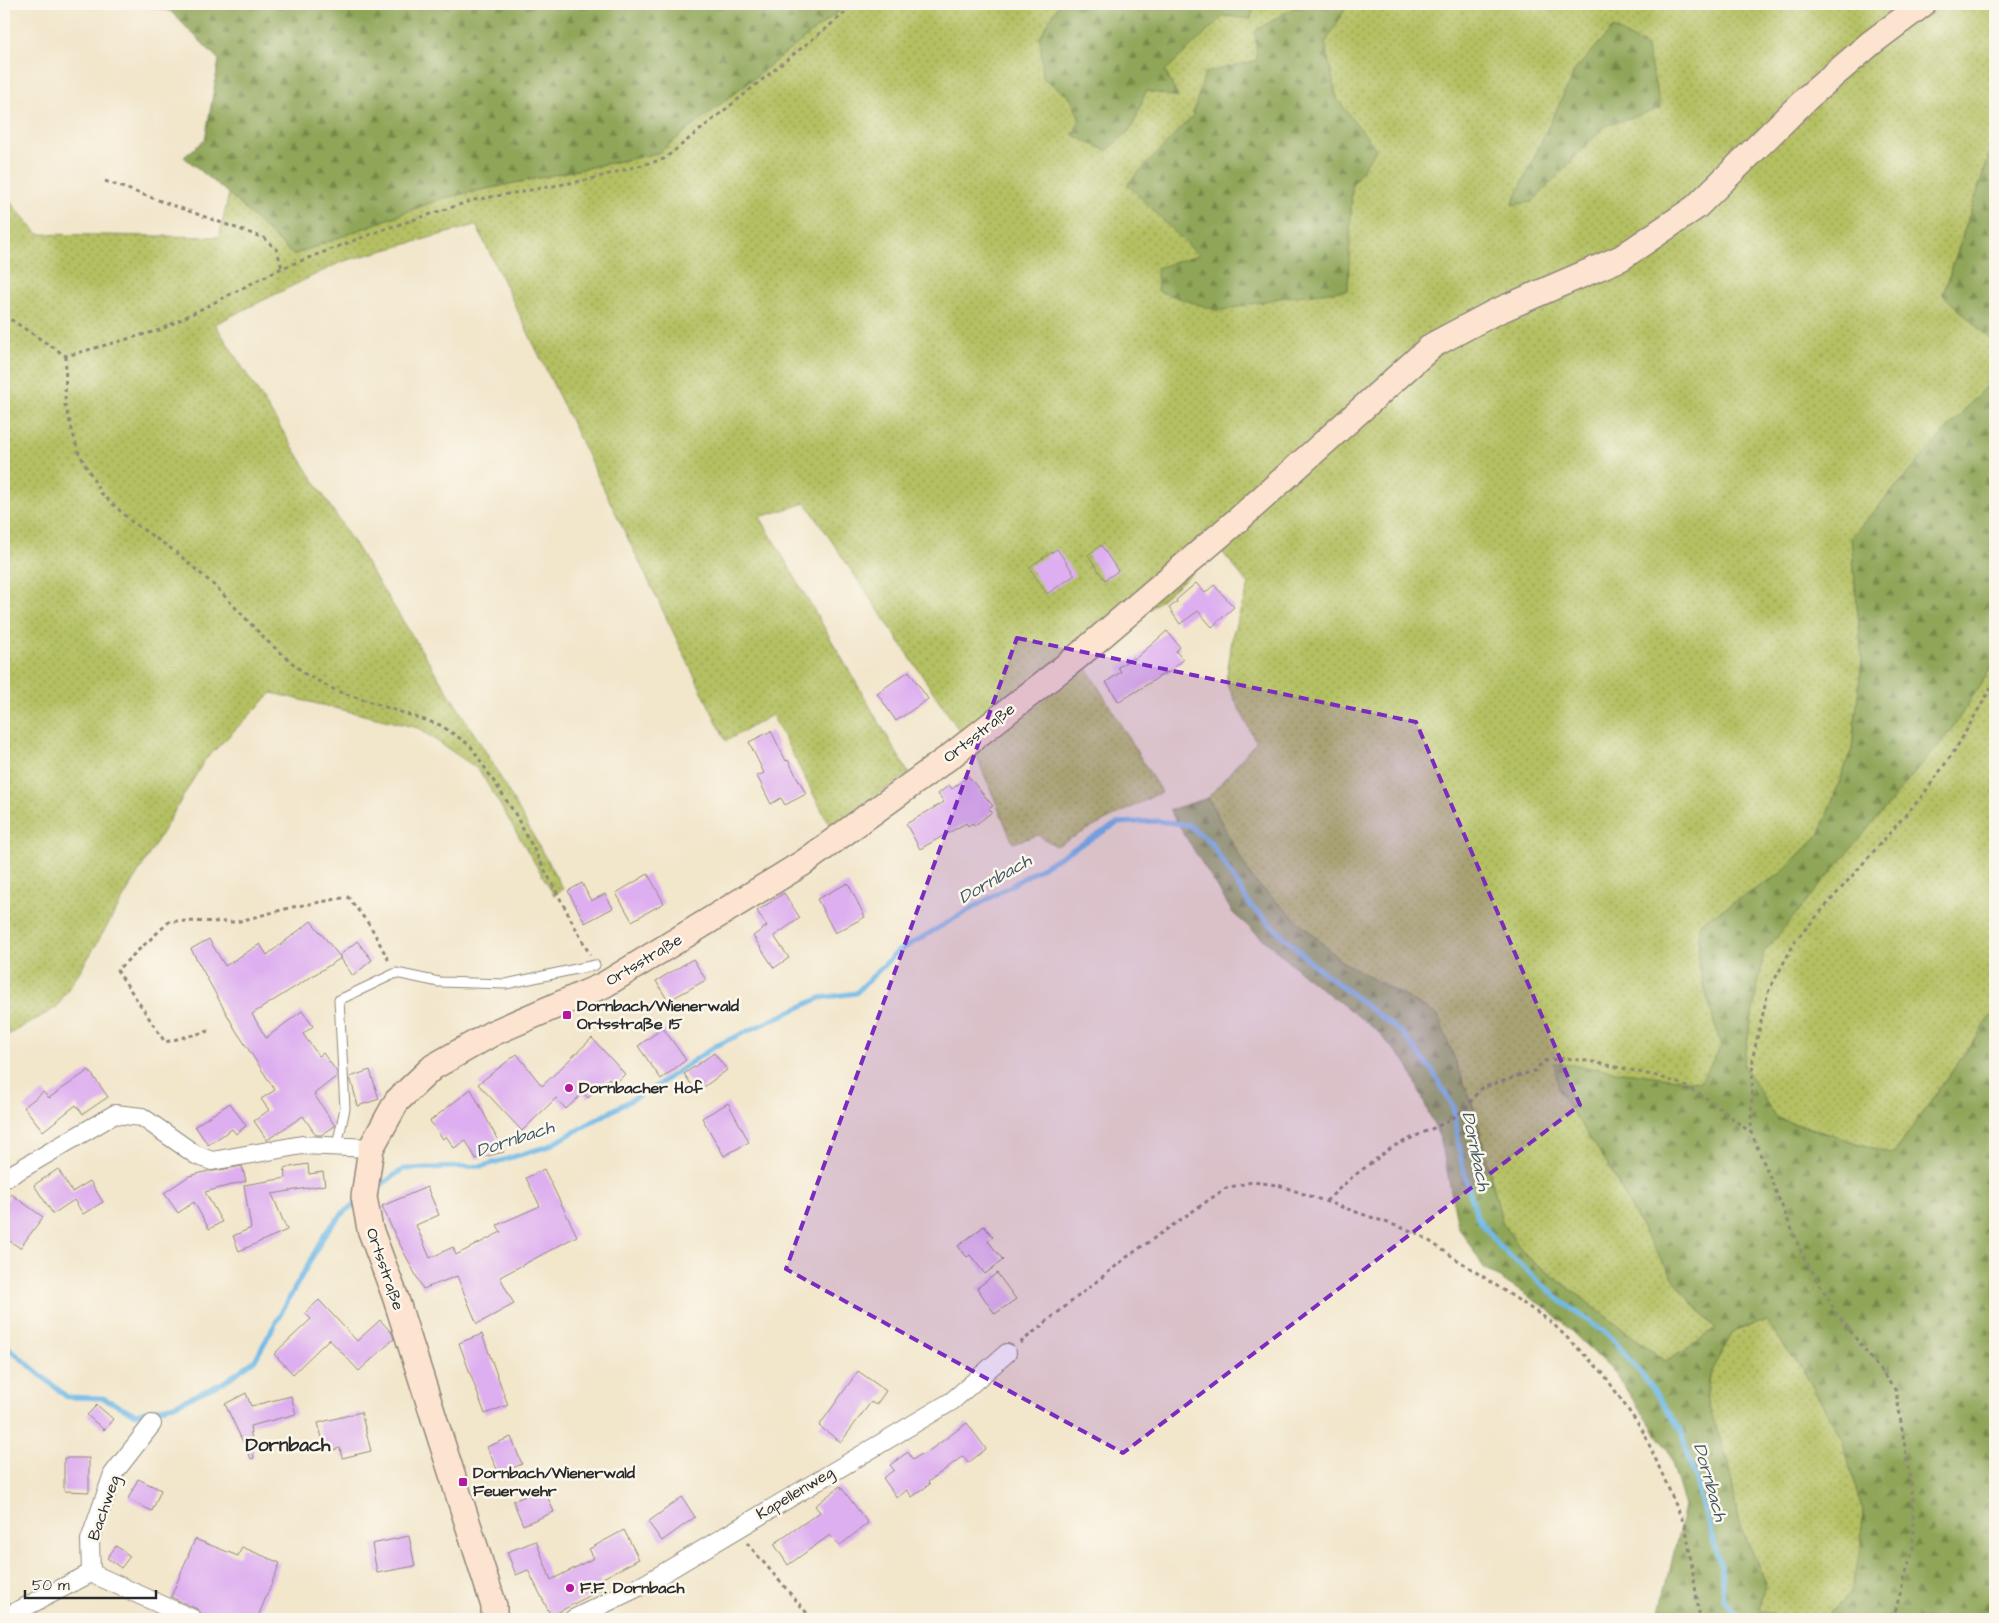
<svg xmlns="http://www.w3.org/2000/svg" width="1999" height="1623" font-family="'Architects Daughter',sans-serif">
<style>
.grass{fill:url(#grass-dots);stroke:#707646}
.forest{fill:url(#forest-firs);stroke:#5d6842}
.lines{fill:none;stroke-linecap:round;stroke-linejoin:round}
.stream{stroke:#6fb9e7;stroke-width:5}
.building{fill:#deaff0}
.lane-casing{stroke:#8e887b;stroke-width:11}
.street-casing{stroke:#8e887b;stroke-width:20}
.secondary-casing{stroke:#8e887b;stroke-width:28}
.path{stroke:#8e887b;stroke-width:3;stroke-dasharray:4 4;stroke-linecap:butt}
.lane{stroke:#fff;stroke-width:9}
.street{stroke:#fff;stroke-width:18}
.secondary{stroke:#fde4d0;stroke-width:25}
.marked{fill:#7b2cbf;fill-opacity:0.2;stroke:#7b2cbf;stroke-width:4;stroke-dasharray:10 6;stroke-linejoin:round}
.poi-dot{fill:#b5179e;stroke:#fbf7ec;stroke-width:2}
.labels{text-anchor:middle;dominant-baseline:central;stroke-width:5;stroke-linejoin:round;paint-order:stroke}
.street-label{font-size:16px;fill:#2b2b2b;stroke:#fbf7ec}
.poi-label{font-size:16px;font-weight:bold;fill:#2b2b2b;stroke:#fbf7ec;text-anchor:start}
.water-label{font-size:18px;font-style:italic;fill:#3f5663;stroke:#fbf7ec}
.quarter-label{font-size:19px;font-weight:bold;fill:#2b2b2b;stroke:#fbf7ec}
</style>
<defs>
<pattern id="grass-dots" width="8" height="8" patternUnits="userSpaceOnUse" patternTransform="scale(1.25)"><rect width="8" height="8" fill="#b4c062"/><path d="M2 2h.1M6 6h.1" fill="none" stroke="#939c51" stroke-width="1.8" stroke-linecap="round"/></pattern>
<pattern id="forest-firs" width="22" height="20" patternUnits="userSpaceOnUse" patternTransform="scale(1.25)"><rect width="22" height="20" fill="#8fa658"/><path d="M5 1l3.5 6h-7zM16 11l3.5 6h-7z" fill="#758749"/></pattern>
</defs>
<rect width="100%" height="100%" fill="#fbf7ec"/>
<filter id="ink" filterUnits="userSpaceOnUse"><feTurbulence type="fractalNoise" baseFrequency=".02" numOctaves="2"/><feDisplacementMap in="SourceGraphic" scale="10" xChannelSelector="R" yChannelSelector="G"/><feConvolveMatrix kernelMatrix="1 2 1 2 8 2 1 2 1" color-interpolation-filters="sRGB"/></filter>
<filter id="wash" filterUnits="userSpaceOnUse"><feTurbulence type="fractalNoise" baseFrequency=".0096" numOctaves="4" result="noise"/><feDisplacementMap in="SourceGraphic" scale="20" xChannelSelector="R" yChannelSelector="G"/><feGaussianBlur stdDeviation="1.12" result="paint"/><feColorMatrix in="noise" values="0 0 0 0 0 0 0 0 0 0 0 0 0 0 0 0 0 1.4 0 .05"/><feComposite in="paint" operator="in"/></filter>
<g filter="url(#wash)">
<rect width="100%" height="100%" fill="#f2e6cb"/>
<path class="grass" d="M848,4H1995V139L1943,294L1995,343V376L1851,537L1862,660L1852,749L1820,833L1780,874L1700,923L1698,963L1721,1047L1700,1082L1554,1064L1645,1234L1682,1291L1716,1330L1666,1362L1525,1255L1502,1222L1475,1111L1437,1015L1341,961L1252,879L1208,798L1256,742L1226,682L1233,633L1249,585L1220,549L1085,665L1161,792L1056,846L1038,835L1013,843L977,757L806,503L760,517L909,774L830,826L772,715L726,741L476,225L341,262L215,324L489,757L563,889L554,895L479,770L418,728L272,693L204,761L90,955L56,1008L4,1037V195L38,234L219,237L229,194L293,255L443,198L658,153Z
M1995,662V1011L1893,1154L1776,1118L1743,1065L1763,952L1951,730Z
M1765,1320L1804,1372L1842,1439L1862,1510L1861,1554L1850,1592L1824,1619L1784,1618L1759,1610L1766,1584L1738,1521L1729,1464L1706,1398L1711,1371L1733,1332Z"/>
<path class="forest" d="M135,4H848L658,153L443,198L293,255L229,194L184,157L205,140L219,60L170,11Z
M1059,4H1254L1251,19L1224,16L1165,71L1178,97L1146,91L1132,128L1107,151L1073,135L1080,119L1070,97L1043,78L1040,37Z
M1300,4H1348L1325,44L1337,99L1376,149L1352,185L1348,290L1280,298L1218,311L1158,291L1157,268L1198,255L1127,184L1192,117L1205,73L1257,60L1255,31Z
M1613,28L1646,46L1661,108L1605,126L1532,202L1512,205L1575,70Z
M1995,139V343L1943,295Z
M1995,376V662L1951,730L1764,952L1743,1065L1776,1118L1893,1154L1995,1011V1619H1824L1850,1592L1861,1554L1862,1510L1842,1439L1804,1372L1765,1320L1733,1332L1711,1371L1706,1398L1729,1464L1738,1521L1766,1584L1759,1610L1784,1618L1798,1619H1703L1693,1614L1692,1619H1658L1685,1506L1668,1450L1614,1372L1549,1310L1484,1268L1458,1226L1441,1141L1408,1065L1375,1029L1310,980L1233,913L1169,810L1208,798L1252,879L1341,961L1437,1015L1475,1111L1502,1222L1525,1255L1666,1362L1716,1329L1682,1291L1645,1234L1609,1166L1559,1092L1554,1063L1700,1082L1721,1047L1698,963L1700,923L1780,874L1820,833L1852,749L1862,660L1851,537Z"/>
<g class="lines">
<path class="stream" d="M373,1191L403,1169L483,1166L549,1146L658,1085L715,1046L820,998L856,993L897,952L1118,823L1158,821L1189,825L1211,843L1250,905L1314,965L1403,1034L1433,1072L1453,1106L1462,1164L1477,1217L1500,1247L1561,1301L1612,1338L1651,1386L1681,1431L1721,1567L1723,1600L1740,1619
M4,1342L12,1351L67,1397L103,1398L135,1414L174,1405L224,1382L255,1360L326,1232L345,1211L358,1202"/>
</g>
<g id="blocks">
<path class="building" d="M1101,545L1118,571L1105,580L1088,555Z
M1057,549L1075,575L1047,594L1029,567Z
M1196,583L1205,593L1214,585L1234,607L1212,627L1198,611L1180,624L1169,608L1177,602L1176,600Z
M1167,631L1180,647L1176,651L1183,660L1168,673L1167,672L1119,702L1106,682L1121,672L1118,667L1134,657L1135,659Z
M909,671L928,699L896,721L877,693Z
M771,731L786,761L788,760L806,794L785,805L781,798L771,804L757,776L764,773L749,742Z
M968,776L993,806L989,809L992,812L974,826L972,823L968,826L966,823L920,849L906,824L944,802L938,794L949,785L952,789Z
M648,874L664,903L632,921L616,893Z
M582,883L591,901L605,894L613,908L585,923L568,891Z
M848,883L865,917L835,933L817,899Z
M784,893L800,918L774,936L789,958L774,968L753,936L767,926L757,911Z
M311,921L341,958L252,1014L266,1038L302,1011L313,1026L303,1034L319,1056L323,1053L337,1072V1076L314,1094L335,1126L321,1135H316L303,1116L267,1140L254,1121L269,1110L261,1099L275,1090L235,1029L191,949L209,939L225,966L260,944L267,955Z
M357,941L372,960L353,976L339,956Z
M693,959L706,980L668,1001L656,981Z
M663,1028L686,1060L661,1079L638,1046Z
M592,1038L625,1074L615,1084L609,1078L588,1098L583,1093L566,1109L556,1098L522,1131L478,1084L517,1054L542,1086Z
M714,1053L727,1070L697,1092L684,1074Z
M89,1070L108,1097L83,1114L76,1105L43,1131L24,1107L43,1092L49,1098Z
M370,1070L379,1099L358,1106L350,1077Z
M471,1089L504,1152L476,1159L466,1141L454,1148L446,1136L443,1139L430,1121Z
M230,1103L246,1126L236,1134L232,1129L208,1145L195,1126Z
M728,1103L749,1142L724,1156L702,1118Z
M308,1164L309,1174L323,1172L325,1185L272,1194L287,1230L239,1251L233,1236L251,1228L244,1185L286,1178L284,1168Z
M242,1166L246,1181L205,1192L222,1222L209,1229L194,1202L178,1213L164,1193L189,1176L208,1171H214Z
M58,1169L72,1192L90,1181L103,1202L83,1214L74,1200L53,1214L34,1185Z
M544,1169L577,1236L500,1277L514,1304L477,1324L457,1276L423,1289L395,1235L382,1206L427,1187L439,1215L416,1225L430,1258L453,1247L456,1255L501,1232L497,1225L540,1206L526,1178Z
M11,1194L43,1217L20,1248L4,1237V1205Z
M984,1226L993,1237L988,1241L1003,1260L985,1274L970,1255L967,1257L958,1246Z
M997,1273L1016,1299L995,1314L977,1288Z
M319,1300L357,1341L380,1320L392,1333L394,1339L359,1371L329,1339L293,1374L274,1354L311,1319L305,1313Z
M482,1334L508,1405L485,1414L459,1343Z
M858,1371L886,1391L876,1405L871,1402L841,1442L819,1426Z
M246,1393L251,1406L291,1396L296,1414L250,1426L254,1458L251,1459L225,1404Z
M97,1405L113,1419L104,1430L87,1415Z
M361,1412L371,1451L342,1458L340,1448L326,1452L318,1423Z
M967,1423L986,1449L968,1463L963,1456L928,1482L930,1484L912,1497L907,1490L897,1498L883,1478L894,1470L890,1465L908,1452L913,1460L921,1454L922,1456Z
M511,1437L522,1464L499,1474L487,1447Z
M64,1458H89V1492L64,1491Z
M138,1479L161,1490L152,1511L128,1499Z
M840,1486L868,1523L839,1546L830,1535L788,1565L774,1544L820,1512L815,1506Z
M544,1488L554,1512L523,1525L513,1501Z
M682,1497L695,1517L662,1541L648,1522Z
M624,1530L639,1559L599,1580L604,1588L551,1616L528,1570L516,1575L507,1552L536,1541L551,1580L594,1558L589,1549Z
M409,1536L415,1566L377,1573L372,1544Z
M195,1539L238,1556L242,1547L280,1563L257,1619H212L203,1615L197,1609L171,1597Z
M116,1546L130,1556L121,1568L107,1558Z"/>
</g>
</g>
<g filter="url(#ink)">
<use href="#blocks" fill-opacity="0" stroke="#8e887b" stroke-width="1"/>
<g class="lines">
<defs>
<path id="lane" d="M337,1146L345,1108L339,1000L396,973L439,982L506,984L595,965"/>
<path id="street" d="M4,1179L115,1114L142,1117L196,1155L212,1161L302,1145L371,1148
M91,1573L90,1540L113,1474L152,1424
M4,1618L91,1573L193,1619
M573,1619L645,1584L952,1401L1007,1353"/>
<path id="secondary" d="M494,1619V1606L395,1296L370,1229L364,1197L371,1148L397,1101L433,1067L493,1033L604,985L803,863L952,755L1077,657L1240,518L1433,345L1493,313L1621,258L1696,207L1808,97L1871,43L1923,4"/>
</defs>
<use href="#lane" class="lane-casing"/>
<use href="#street" class="street-casing"/>
<use href="#secondary" class="secondary-casing"/>
<path class="path" d="M105,181L264,238L277,250L282,268
M4,315L66,356L160,330L282,268L379,231L474,200L587,180L664,159L856,4
M66,356L65,405L78,451L101,493L132,522L176,552L216,587L267,641L305,674L337,691L440,725L470,745L514,812L590,955
M209,1031L165,1042L117,970L170,921L236,922L293,907L348,897L371,927L390,963
M1326,1201L1351,1178L1394,1146L1449,1121L1465,1109L1481,1088L1534,1071L1544,1061L1565,1058L1594,1062L1661,1077L1683,1085L1708,1099L1750,1132
M1020,1343L1127,1257L1226,1188L1252,1182L1278,1185L1417,1233L1550,1321L1603,1373L1644,1433L1686,1528L1700,1619
M747,1543L812,1619
M1893,1619L1913,1548V1497L1896,1391L1838,1315L1802,1254L1751,1132L1753,1056L1768,992L1796,940L1923,795L1955,750L1995,681"/>
<use href="#lane" class="lane"/>
<use href="#street" class="street"/>
<use href="#secondary" class="secondary"/>
</g>
</g>
<path class="marked" d="M1017,638L1416,722L1580,1105L1123,1453L786,1269Z"/>
<g class="poi-dot">
<rect x="562" y="1010" width="10" height="10" rx="2.5"/>
<circle cx="569" cy="1088" r="5"/>
<rect x="458" y="1477" width="10" height="10" rx="2.5"/>
<circle cx="570" cy="1588" r="5"/>
</g>
<g class="labels">
<g class="street-label">
<text transform="translate(979 733) rotate(-38)">Ortsstraße</text>
<text transform="translate(644 960) rotate(-31)">Ortsstraße</text>
<text transform="translate(385 1269) rotate(71)">Ortsstraße</text>
<text transform="translate(795 1493) rotate(-31)">Kapellenweg</text>
<text transform="translate(104 1508) rotate(-71)">Bachweg</text>
</g>
<g class="poi-label">
<text x="577" y="1006">Dornbach/Wienerwald<tspan x="577" dy="18">Ortsstraße 15</tspan></text>
<text x="579" y="1088">Dornbacher Hof</text>
<text x="473" y="1473">Dornbach/Wienerwald<tspan x="473" dy="18">Feuerwehr</tspan></text>
<text x="580" y="1588">F.F. Dornbach</text>
</g>
<g class="water-label">
<text transform="translate(995 879) rotate(-30)">Dornbach</text>
<text transform="translate(515 1139) rotate(-18)">Dornbach</text>
<text transform="translate(1476 1151) rotate(78)">Dornbach</text>
<text transform="translate(1710 1482) rotate(74)">Dornbach</text>
</g>
<g class="quarter-label">
<text x="288" y="1445">Dornbach</text>
</g>
</g>
<rect width="1999" height="1623" fill="none" stroke="#fbf7ec" stroke-width="20"/>
<path d="M25 1590v8h131v-8" fill="none" stroke="#2b2b2b" stroke-width="2.5"/>
<text x="32" y="1590" font-size="15" fill="#2b2b2b" stroke="#fbf7ec" stroke-width="4" paint-order="stroke">50 m</text>
</svg>
